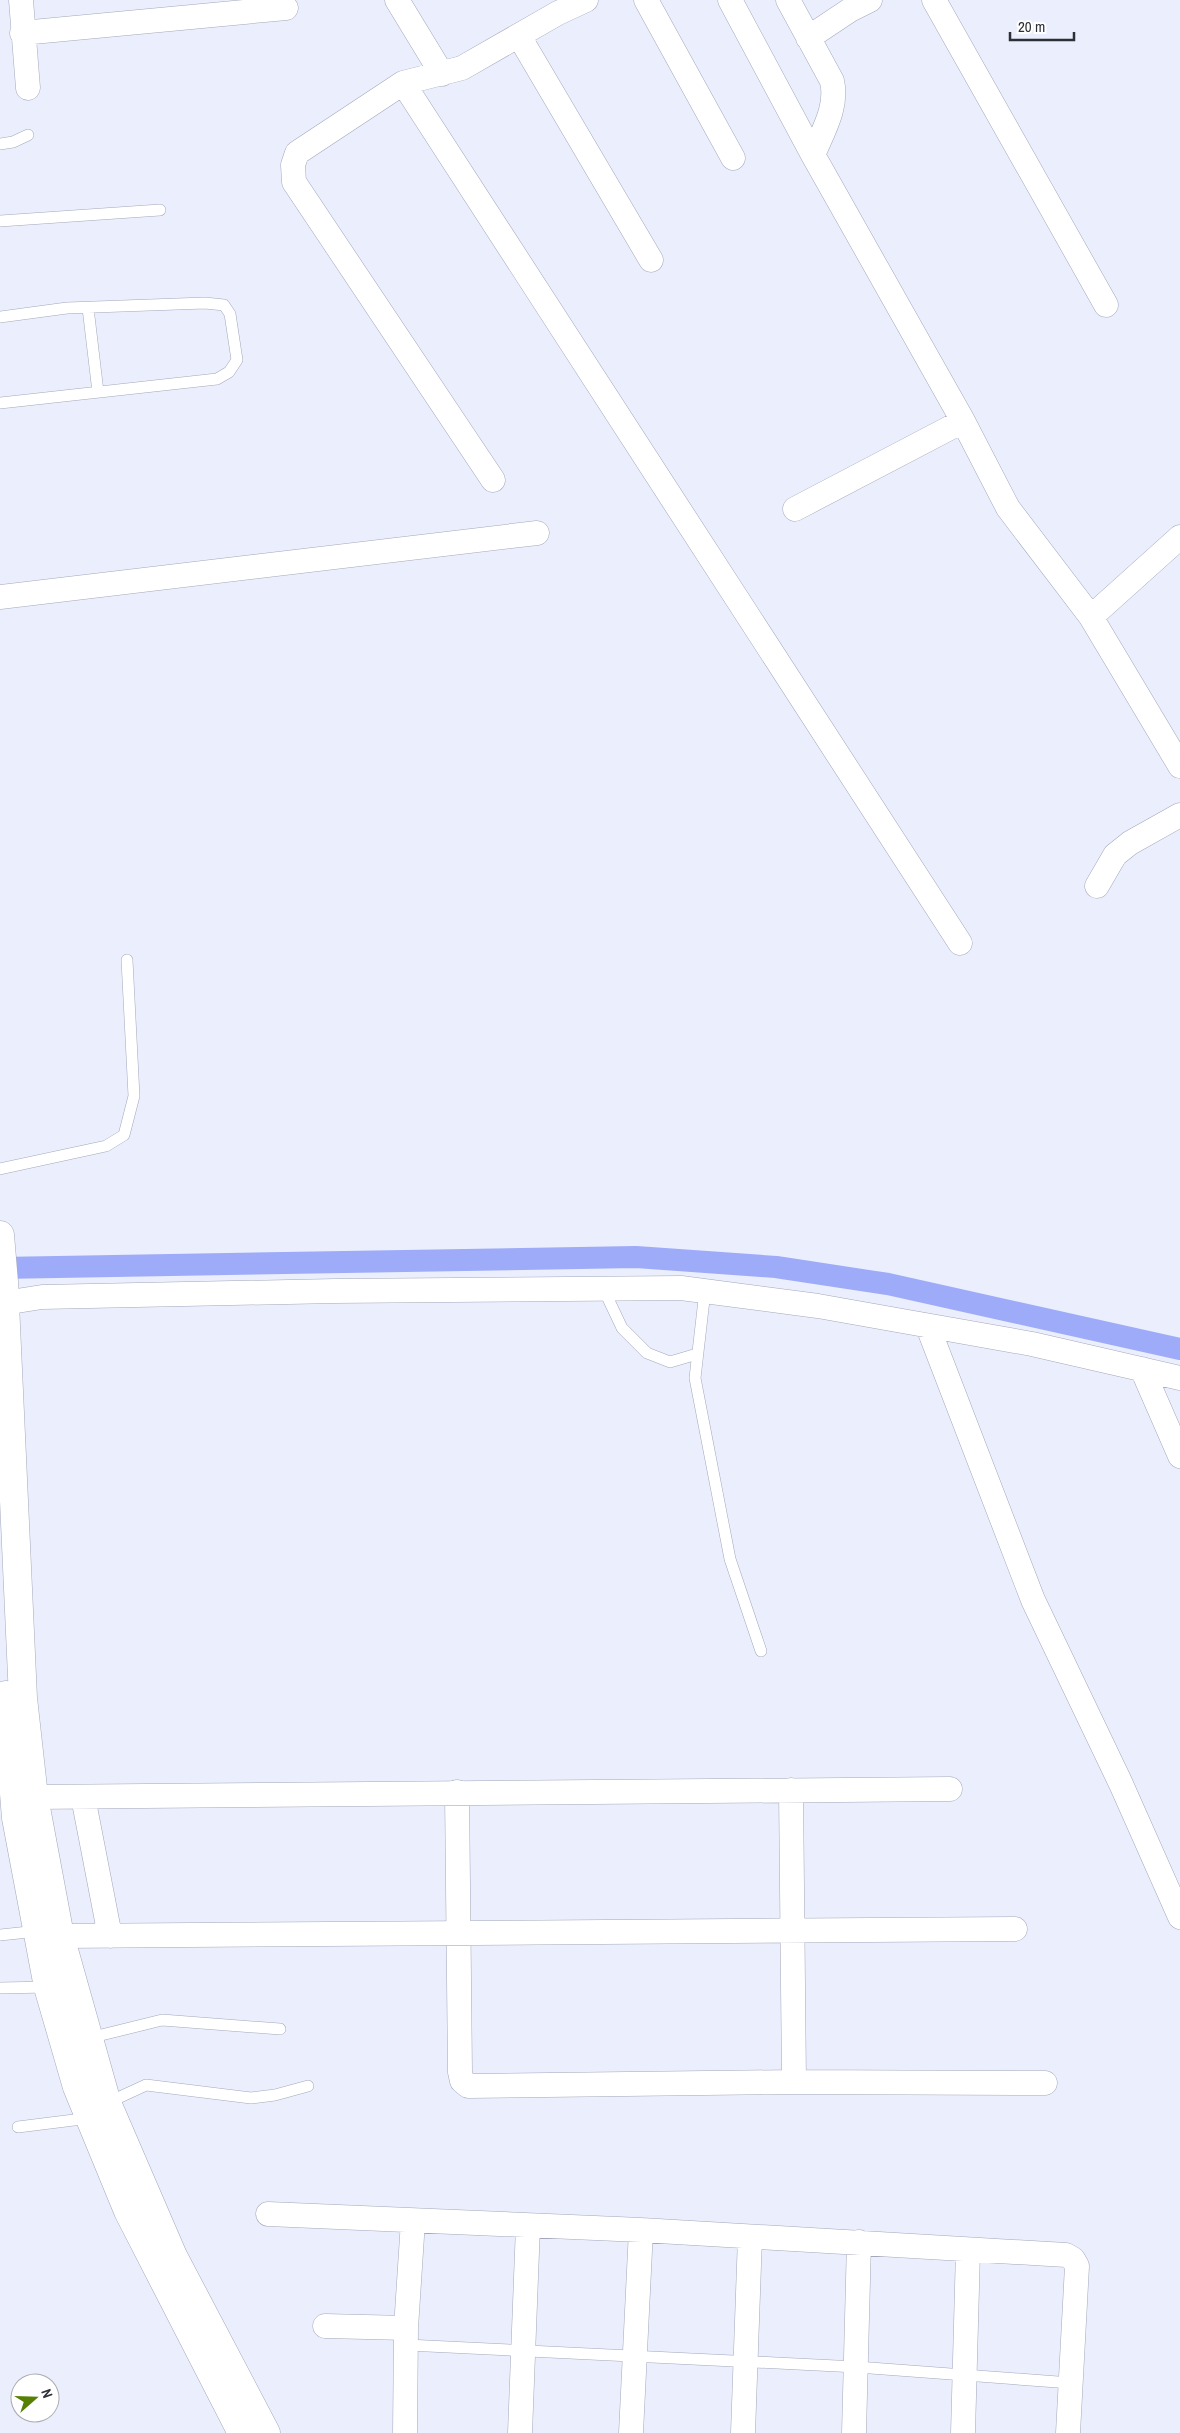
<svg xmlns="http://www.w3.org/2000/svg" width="1180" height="2433" font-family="'Archivo Narrow',sans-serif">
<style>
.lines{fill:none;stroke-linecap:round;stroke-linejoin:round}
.canal{stroke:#9dabf8;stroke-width:22}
.service-casing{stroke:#a4a8ba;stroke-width:12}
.minor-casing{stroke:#a4a8ba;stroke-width:25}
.tertiary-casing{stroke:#a4a8ba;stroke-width:29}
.service{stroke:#fff;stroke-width:11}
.minor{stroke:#fff;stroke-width:24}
.tertiary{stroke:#fff;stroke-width:28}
</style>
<rect width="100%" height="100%" fill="#eaeefd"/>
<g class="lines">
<path class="canal" d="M0,1268L636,1257L776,1267L888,1284L1180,1349"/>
<defs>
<path id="service" d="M0,144L13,142L28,135
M0,221L160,210
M88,308L98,392
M0,317L67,308L205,303L224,305L230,314L237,360L229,372L217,379L0,403
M0,1169L106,1146L124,1135L134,1096L127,960
M604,1290L622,1328L647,1353L670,1362L697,1354
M705,1291L695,1378L730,1559L761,1651
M0,1935L38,1931
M0,1988L48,1987
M89,2038L162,2020L280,2029
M107,2103L146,2085L251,2098L275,2095L308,2086
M18,2127L90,2118
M407,2345L857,2367L1071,2383"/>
<path id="minor" d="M21,0L28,88
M397,0L442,74
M646,0L733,158
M730,0L813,155L963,421L1008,508L1091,617L1180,766
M788,0L832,81C838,107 823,131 813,155
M934,0L1106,305
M22,33L286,8
M519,36L651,260
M808,38L850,10L870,0
M403,83L960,943
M493,480L294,182L293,165L297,153L403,83L462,68L558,13L586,0
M795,509L963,421
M0,597L537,533
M1091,617L1180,537
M1097,886L1115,855L1130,843L1180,815
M4,1303L42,1297L335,1291L681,1288L818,1306L908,1322L1032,1344L1180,1378
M928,1327L1033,1600L1121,1784L1180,1917
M1142,1369L1180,1456
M791,1790L794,2082
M457,1792L460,2072L462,2081L468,2086L794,2082L1045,2083
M34,1797L950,1789
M83,1797L110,1936
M60,1936L1015,1929
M268,2214L641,2230L1066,2255L1073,2259L1077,2266L1068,2433
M325,2326L406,2328
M405,2433L406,2328L413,2221
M520,2433L528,2226
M631,2433L641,2230
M743,2433L750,2237
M854,2433L859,2242
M963,2433L968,2251"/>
<path id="tertiary" d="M0,1235L4,1282L23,1698L34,1797L60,1936L107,2103L173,2256L266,2433
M6,1695L16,1818L48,1987L77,2087L128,2211L242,2433"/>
</defs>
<use href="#service" class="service-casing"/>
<use href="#minor" class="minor-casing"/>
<use href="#tertiary" class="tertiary-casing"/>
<use href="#service" class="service"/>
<use href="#minor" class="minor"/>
<use href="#tertiary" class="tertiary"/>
</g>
<g transform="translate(35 2398) rotate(70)"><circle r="24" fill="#ffffff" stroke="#abacaf"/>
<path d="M0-4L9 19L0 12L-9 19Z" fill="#568003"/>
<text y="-8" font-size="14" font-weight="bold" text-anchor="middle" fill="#2d2f36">N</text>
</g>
<path d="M1010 32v8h64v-8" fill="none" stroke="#2d2f36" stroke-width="2.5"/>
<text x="1018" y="32" font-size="15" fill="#2d2f36" stroke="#ffffff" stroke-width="4" paint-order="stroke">20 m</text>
</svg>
